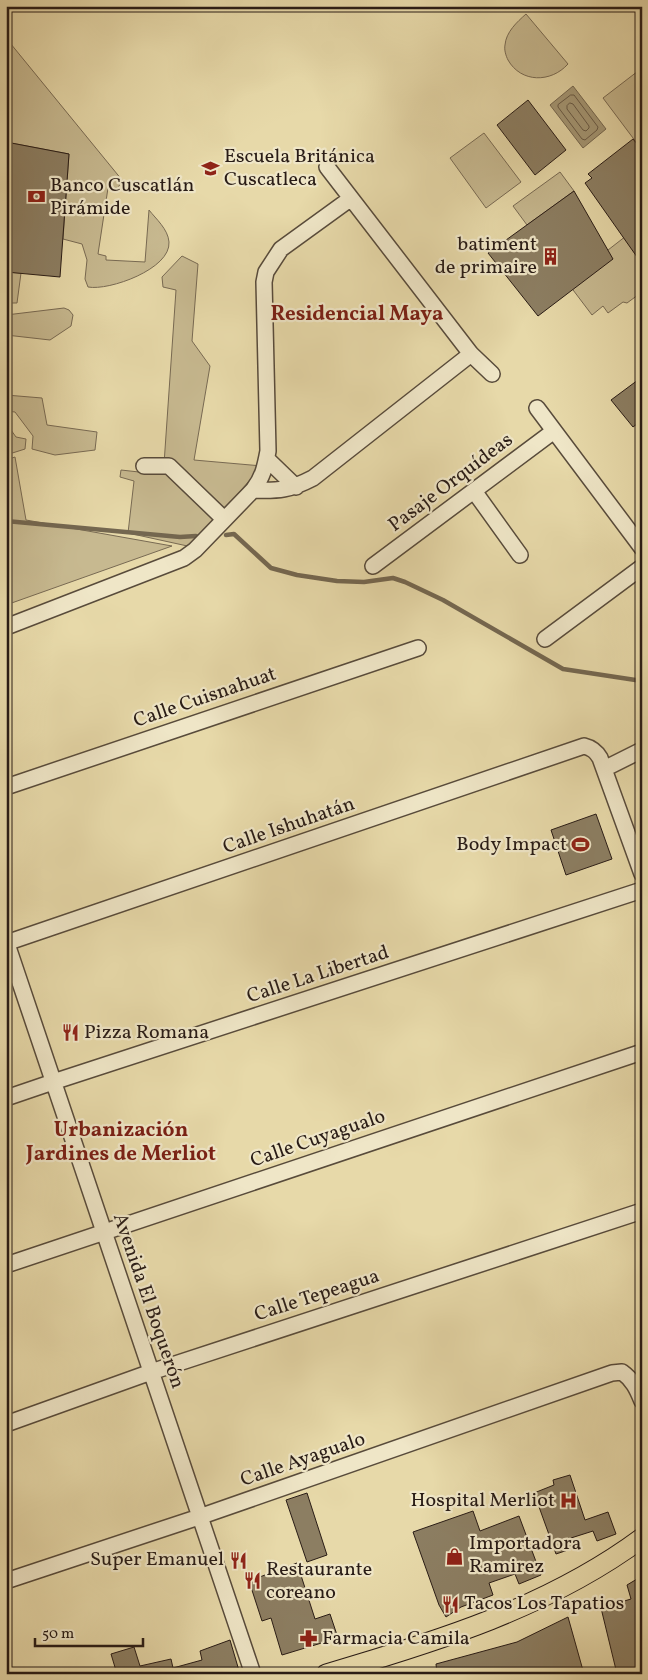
<svg xmlns="http://www.w3.org/2000/svg" width="648" height="1680" font-family="Vollkorn,serif">
<style>
.green{fill:#c7b990;stroke:#786a53}
.water{fill:#a69977;stroke:#746750}
.lines{fill:none;stroke-linecap:round;stroke-linejoin:round}
.shore{stroke:#685a46;stroke-width:1}
.stream{stroke:#746750;stroke-width:4.5}
.building{fill:#8c7e62;stroke:#291c16}
.minor-casing{stroke:#584b3b;stroke-width:18}
.major-casing{stroke:#291c16;stroke-width:21}
.minor{stroke:#efe6c7;stroke-width:15}
.major{stroke:#e7d9a9;stroke-width:19}
.labels{text-anchor:middle;dominant-baseline:central;stroke-width:4.5;stroke-linejoin:round;paint-order:stroke}
.poi-label{font-size:20px;fill:#291c16;stroke:#efe6c7;text-anchor:start}
.street-label{font-size:20px;fill:#291c16;stroke:#efe6c7}
.neighbourhood-label{font-size:21px;font-weight:bold;fill:#7a1f14;stroke:#efe6c7}
</style>
<rect width="100%" height="100%" fill="#e7d9a9"/>
<filter id="stains"><feTurbulence type="fractalNoise" baseFrequency=".004" numOctaves="4"/><feColorMatrix values="0 0 0 0 .2 0 0 0 0 .09 0 0 0 0 .02 0 0 0 .5 -.17"/></filter>
<radialGradient id="worn" r=".72"><stop offset=".6" stop-color="#630" stop-opacity="0"/><stop offset="1" stop-color="#630" stop-opacity=".3"/></radialGradient>
<path class="green" d="M526,14L568,64C551,83 521,83 508,60C506,56 504,50 505,45C506,32 517,22 526,14Z
M6,38L122,180L118,188H108L98,254L106,256V260L145,262L149,210C156,219 168,229 169,242C171,269 109,291 88,287L85,279L87,260L82,244L63,239L69,154L6,142Z
M642,68V150L603,98Z
M484,133L521,182L486,208L450,158Z
M560,172L574,191L527,225L513,206Z
M626,236L642,256V292L627,303L623,302L608,313L603,306L592,315L567,282Z
M182,256L198,264L192,341L210,366L194,460L262,466L192,547L128,533L134,481L120,477L121,470L148,473L164,464L176,290L163,287L162,277Z
M6,272L21,273L17,303H6Z
M64,308L69,310L73,315L71,326L50,340L6,335V315Z
M6,395L42,398L47,425L97,432L95,450L55,455L32,449L33,436L15,412L6,411Z
M6,423L16,437L26,439L25,449L6,455Z
M15,457L26,520L172,546L6,605V460Z"/>
<path class="water" d="M573,86L606,129L583,148L550,105Z"/>
<g class="lines">
<path class="shore" d="M571,95H574L598,127L597,130L585,140L582,139L558,107V105Z
M570,103L573,104L589,126V128L586,131L583,130L567,109V106Z"/>
<path class="stream" d="M6,521L180,537L196,536
M226,535L234,534L271,568L297,575L337,581L364,582L393,578L405,582L443,600L563,669L642,681"/>
</g>
<path class="building" d="M528,100L566,150L535,175L497,125Z
M633,139L642,150V264L585,183L592,178L588,174Z
M6,142L69,154L60,277L6,272Z
M574,191L613,259L538,316L488,253Z
M642,377V420L633,427L611,400Z
M596,814L612,859L566,875L551,830Z
M570,1475L585,1520L608,1512L616,1534L597,1541L593,1531L571,1538L574,1548L556,1554L534,1493L554,1485L553,1480Z
M307,1493L327,1555L307,1562L286,1500Z
M473,1511L480,1531L519,1516L541,1575L519,1584L515,1574L489,1583L493,1595L461,1607L446,1617L439,1605L413,1532Z
M297,1563L315,1619L330,1614L338,1638L282,1655L271,1618L262,1621L249,1581Z
M642,1576V1625L639,1626L637,1622L642,1639V1674H617L601,1608L631,1599L627,1585Z
M568,1617L584,1674H437L436,1664L517,1642Z
M230,1640L240,1674H117L111,1654L134,1647L140,1666L171,1659L173,1668L202,1660L200,1651Z"/>
<g class="lines">
<defs>
<path id="minor" d="M327,167L471,354L492,374
M537,408L642,548
M267,459L296,487
M144,466H169L224,519
M253,490C279,491 290,490 313,478L471,354
M474,491L520,555
M373,566L554,431
M6,627L184,558L195,550L253,490C263,477 265,467 268,451L264,282L266,272L281,249L350,199
M545,639L642,567
M604,769L642,750
M6,787L418,648
M6,941L253,1674
M6,943L584,746C592,748 596,751 600,758L642,874
M6,1098L53,1082L642,890
M6,1265L642,1052
M6,1424L151,1372L642,1211
M6,1581L199,1517L612,1373L622,1372C633,1380 637,1389 642,1401"/>
<path id="major" d="M326,1674C436,1642 549,1607 642,1538"/>
</defs>
<use href="#minor" class="minor-casing"/>
<use href="#major" class="major-casing"/>
<use href="#minor" class="minor"/>
<use href="#major" class="major"/>
</g>
<defs>
<symbol id="school-bare" viewBox="-9 -9 18 18"><path d="M0-5L7-2L0 1L-7-2ZM-4 1L0 2.5L4 1V4Q0 6-4 4Z" fill="#8f2418" stroke="#efe6c7" stroke-width="2.5" paint-order="stroke"/></symbol>
<symbol id="bank-bare" viewBox="-9 -9 18 18"><path d="M-6-4H6V4H-6ZM0-2.3a2.3 2.3 0 1 0 0 4.6a2.3 2.3 0 1 0 0-4.6Z" fill="#8f2418" stroke="#efe6c7" stroke-width="2.5" paint-order="stroke"/></symbol>
<symbol id="building-bare" viewBox="-9 -9 18 18"><path d="M-4-6H4V6H1V3H-1V6H-4ZM-2.5-4.3h1.7v1.8h-1.7ZM.8-4.3h1.7v1.8H.8ZM-2.5-1h1.7V.8h-1.7ZM.8-1h1.7V.8H.8Z" fill="#8f2418" stroke="#efe6c7" stroke-width="2.5" paint-order="stroke"/></symbol>
<symbol id="stadium-bare" viewBox="-9 -9 18 18"><path d="M0-5a6.5 5 0 1 0 0 10a6.5 5 0 1 0 0-10ZM-3.5-1.8h7v3.6h-7Z" fill="#8f2418" stroke="#efe6c7" stroke-width="2.5" paint-order="stroke"/></symbol>
<symbol id="restaurant-bare" viewBox="-9 -9 18 18"><path d="M-5-6h1v4h1v-4h1v4h1v-4h1v5L-1.5 .5V6h-2V.5L-5-1ZM5-6V6H3V1.5H1.5Q1.5-4 5-6Z" fill="#8f2418" stroke="#efe6c7" stroke-width="2.5" paint-order="stroke"/></symbol>
<symbol id="hospital-bare" viewBox="-9 -9 18 18"><path d="M-5-5h3v3.5h4V-5h3V5h-3V1.5h-4V5h-3Z" fill="#8f2418" stroke="#efe6c7" stroke-width="2.5" paint-order="stroke"/></symbol>
<symbol id="shop-bare" viewBox="-9 -9 18 18"><path d="M-5-2.5h2.3a2.7 3.5 0 0 1 5.4 0H5L5.5 6h-11ZM-1.5-2.5h3a1.5 2.3 0 0 0-3 0Z" fill="#8f2418" stroke="#efe6c7" stroke-width="2.5" paint-order="stroke"/></symbol>
<symbol id="pharmacy-bare" viewBox="-9 -9 18 18"><path d="M-2-6h4v4h4v4h-4v4h-4v-4h-4v-4h4Z" fill="#8f2418" stroke="#efe6c7" stroke-width="2.5" paint-order="stroke"/></symbol>
</defs>
<g fill-rule="evenodd">
<use href="#school-bare" x="198" y="156" width="25" height="25"/>
<use href="#bank-bare" x="24" y="184" width="25" height="25"/>
<use href="#building-bare" x="538" y="244" width="25" height="25"/>
<use href="#stadium-bare" x="568" y="832" width="25" height="25"/>
<use href="#restaurant-bare" x="58" y="1020" width="25" height="25"/>
<use href="#hospital-bare" x="556" y="1488" width="25" height="25"/>
<use href="#shop-bare" x="442" y="1544" width="25" height="25"/>
<use href="#restaurant-bare" x="226" y="1548" width="25" height="25"/>
<use href="#restaurant-bare" x="240" y="1568" width="25" height="25"/>
<use href="#restaurant-bare" x="438" y="1592" width="25" height="25"/>
<use href="#pharmacy-bare" x="296" y="1626" width="25" height="25"/>
</g>
<g class="labels">
<g class="poi-label">
<text x="224" y="157">Escuela Británica<tspan x="224" dy="23">Cuscatleca</tspan></text>
<text x="50" y="186">Banco Cuscatlán<tspan x="50" dy="23">Pirámide</tspan></text>
<text x="537" y="245" text-anchor="end">batiment<tspan x="537" dy="23">de primaire</tspan></text>
<text x="567" y="845" text-anchor="end">Body Impact</text>
<text x="84" y="1033">Pizza Romana</text>
<text x="555" y="1501" text-anchor="end">Hospital Merliot</text>
<text x="469" y="1544">Importadora<tspan x="469" dy="23">Ramirez</tspan></text>
<text x="224" y="1560" text-anchor="end">Super Emanuel</text>
<text x="266" y="1570">Restaurante<tspan x="266" dy="23">coreano</tspan></text>
<text x="464" y="1604">Tacos Los Tapatios</text>
<text x="322" y="1639">Farmacia Camila</text>
</g>
<g class="street-label">
<text transform="translate(451 483) rotate(-37)">Pasaje Orquídeas</text>
<text transform="translate(205 698) rotate(-19)">Calle Cuisnahuat</text>
<text transform="translate(289 826) rotate(-19)">Calle Ishuhatán</text>
<text transform="translate(318 975) rotate(-18)">Calle La Libertad</text>
<text transform="translate(318 1139) rotate(-19)">Calle Cuyagualo</text>
<text transform="translate(317 1296) rotate(-18)">Calle Tepeagua</text>
<text transform="translate(148 1301) rotate(71)">Avenida El Boquerón</text>
<text transform="translate(303 1460) rotate(-19)">Calle Ayagualo</text>
</g>
<g class="neighbourhood-label">
<text x="357" y="314">Residencial Maya</text>
<text x="121" y="1130">Urbanización<tspan x="121" dy="24">Jardines de Merliot</tspan></text>
</g>
</g>
<rect width="648" height="1680" fill="none" stroke="#e7d9a9" stroke-width="25"/>
<rect x="8" y="8" width="633" height="1665" fill="none" stroke="#291c16" stroke-width="2.5"/>
<rect x="12" y="12" width="623" height="1655" fill="none" stroke="#291c16"/>
<path d="M35 1638v8h108v-8" fill="none" stroke="#291c16" stroke-width="2.5"/>
<text x="42" y="1638" font-size="15" fill="#291c16" stroke="#efe6c7" stroke-width="4" paint-order="stroke">50 m</text>
<rect width="100%" height="100%" filter="url(#stains)"/>
<rect width="100%" height="100%" fill="url(#worn)"/>
</svg>
